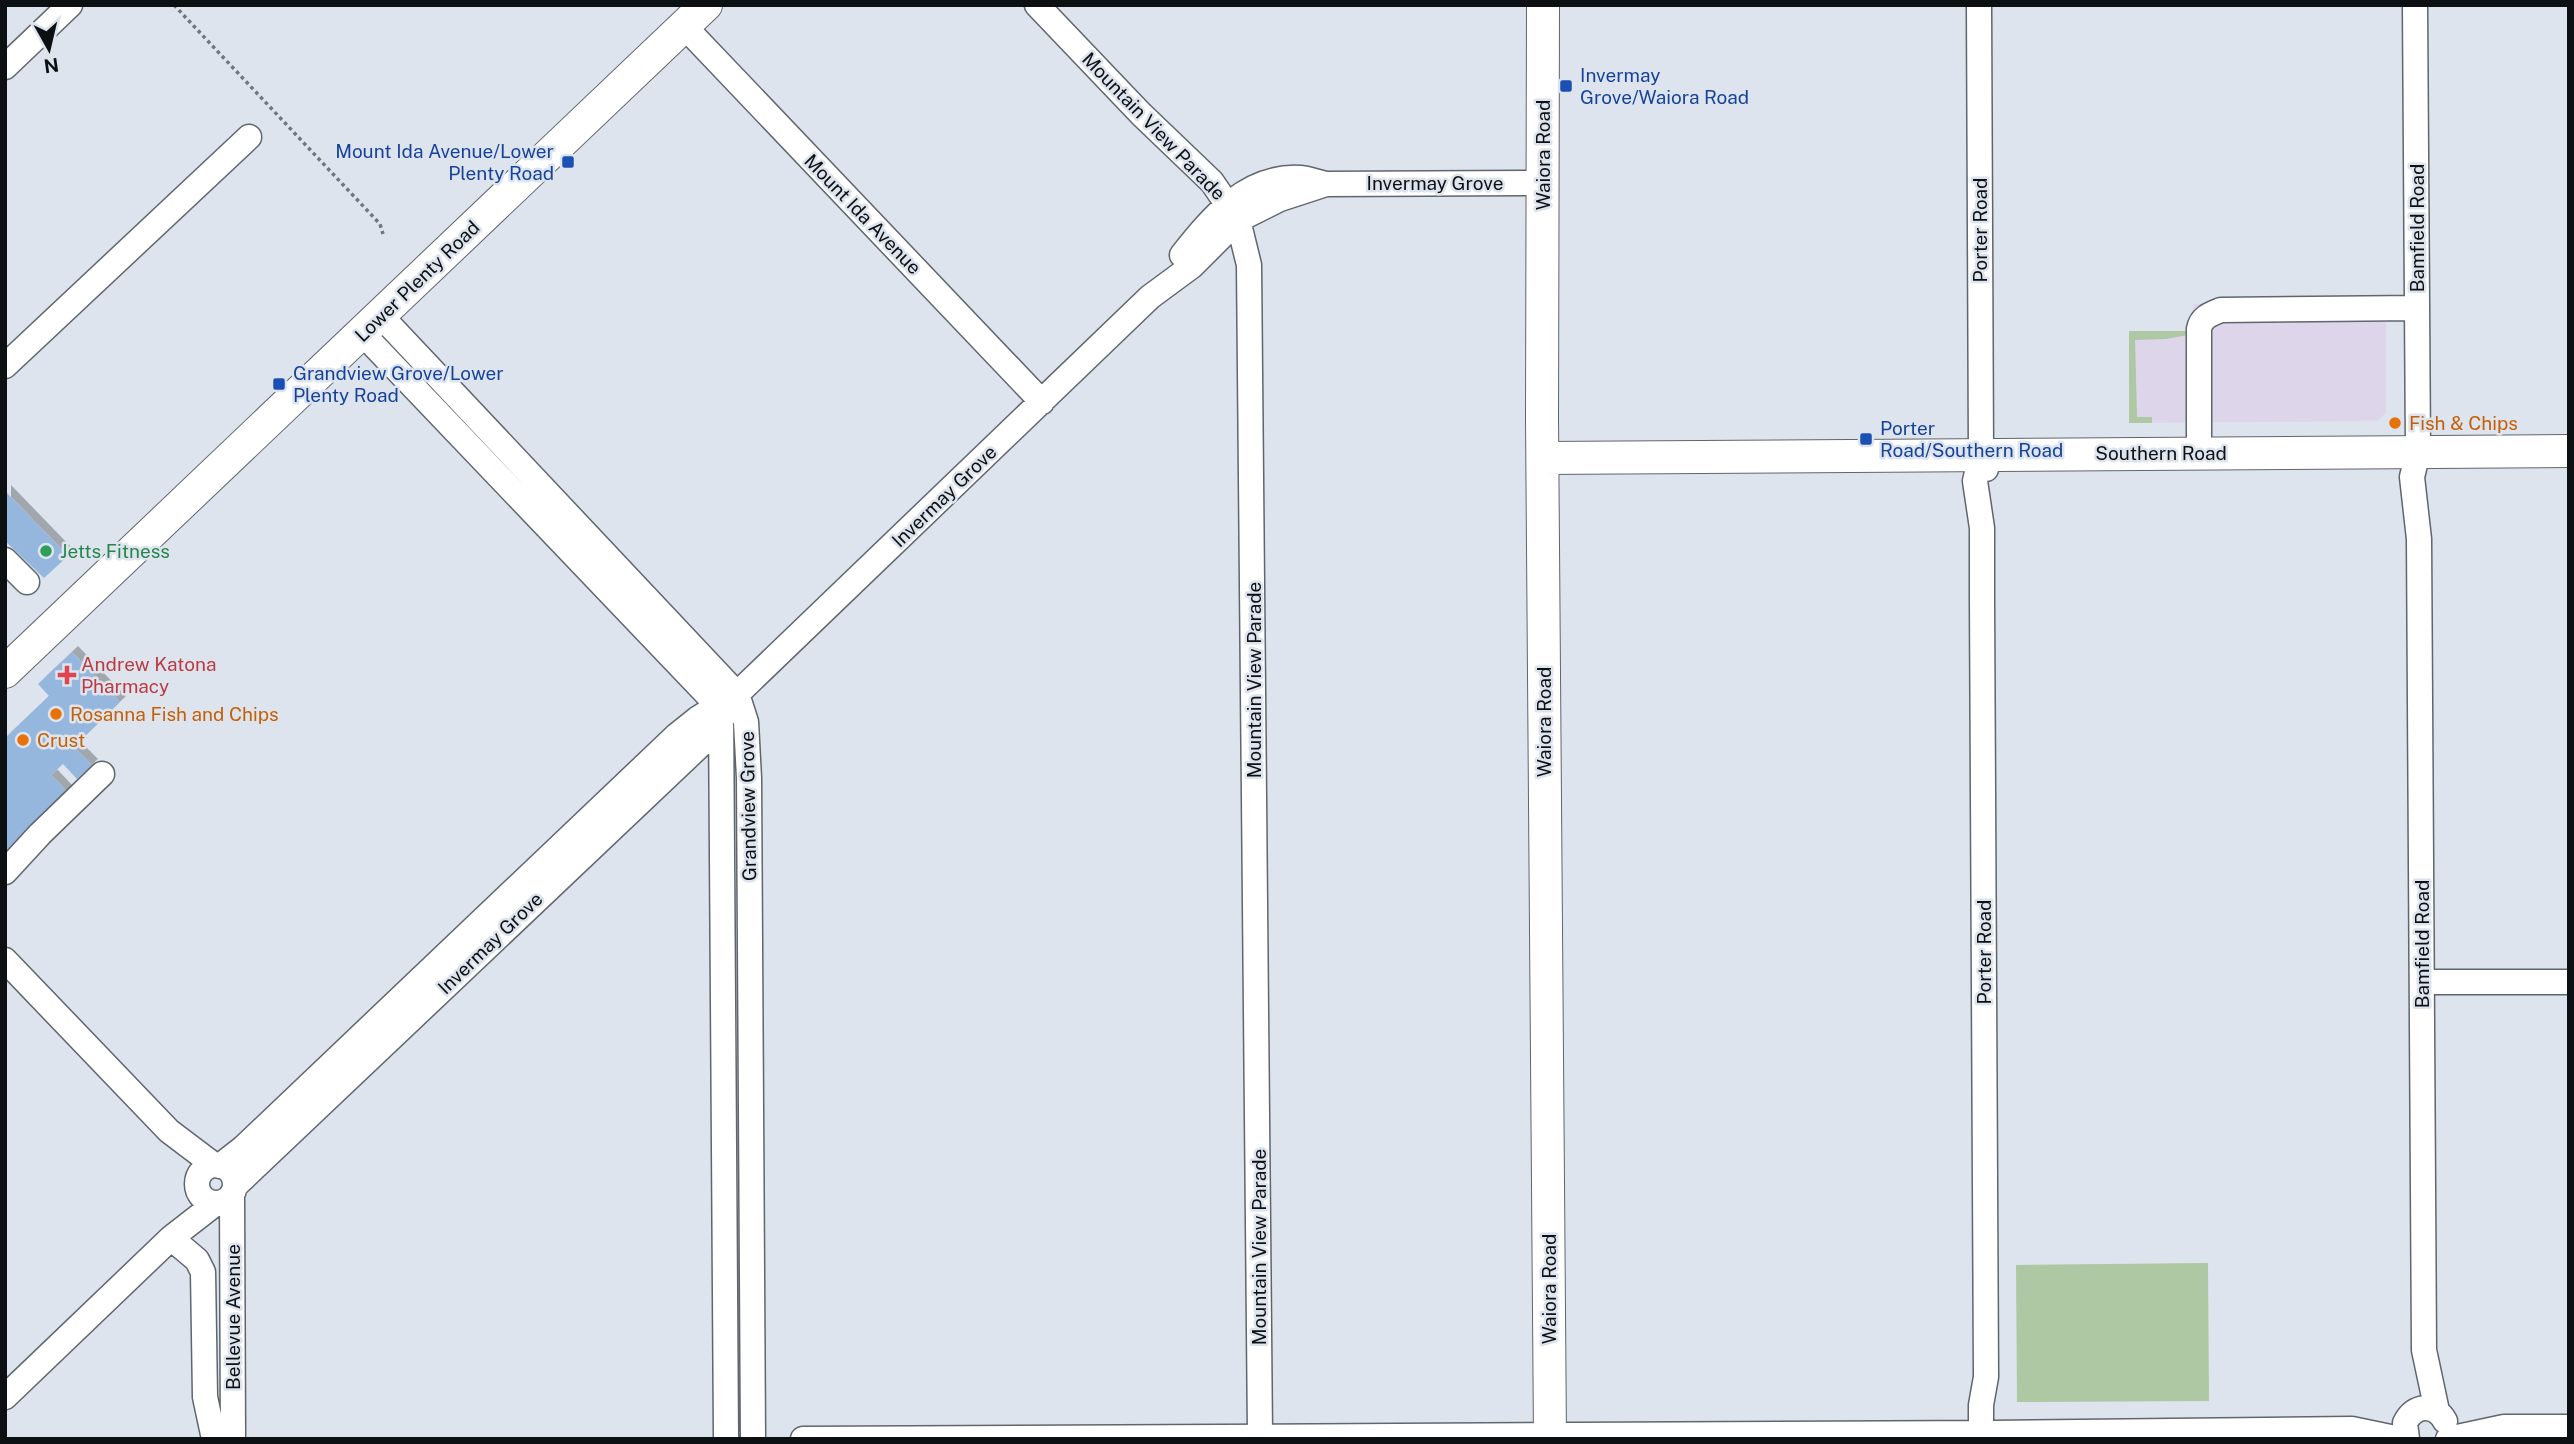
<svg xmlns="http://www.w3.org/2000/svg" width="2574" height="1444" font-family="'Public Sans',sans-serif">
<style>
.commercial{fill:#ddd5ea}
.green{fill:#adc8a2}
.building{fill:#96b7dd;filter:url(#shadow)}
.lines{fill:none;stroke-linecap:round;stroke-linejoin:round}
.minor-casing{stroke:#5f666d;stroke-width:27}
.major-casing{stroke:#5f666d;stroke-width:34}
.path{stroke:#71767c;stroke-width:3.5;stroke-dasharray:3.5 3.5;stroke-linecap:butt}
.minor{stroke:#fff;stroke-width:24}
.major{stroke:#fff;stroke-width:32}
.transit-dot{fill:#1a4fb4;stroke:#dde4ed;stroke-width:2.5}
.food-dot{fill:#e8710a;stroke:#dde4ed;stroke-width:2.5}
.leisure-dot{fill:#2e9e5b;stroke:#dde4ed;stroke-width:2.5}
.health-dot{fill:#e0444e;stroke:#dde4ed;stroke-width:2.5}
.labels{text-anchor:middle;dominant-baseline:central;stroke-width:5;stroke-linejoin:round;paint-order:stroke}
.transit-label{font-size:19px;fill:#164399;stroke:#dde4ed;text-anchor:start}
.street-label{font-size:19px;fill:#0d1013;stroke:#dde4ed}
.food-label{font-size:19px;fill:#c56008;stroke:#dde4ed;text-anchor:start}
.leisure-label{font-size:19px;fill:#27864d;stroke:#dde4ed;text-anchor:start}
.health-label{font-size:19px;fill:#be3a42;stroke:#dde4ed;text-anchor:start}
</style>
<defs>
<filter id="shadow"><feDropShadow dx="6" dy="-6" stdDeviation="0" flood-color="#0004"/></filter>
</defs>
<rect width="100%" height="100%" fill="#dde4ed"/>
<path class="commercial" d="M2386,302V412L2378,421L2129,423V331H2193V304Z"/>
<path class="green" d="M2129,331H2194L2193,334L2166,339L2135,340L2137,417H2152V423H2129Z
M2208,1263L2209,1401L2017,1402L2016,1265Z"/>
<path class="building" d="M5,491L68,556L44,578L5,541Z
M72,652L120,702L74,747L92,765L77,779L63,764L51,775L67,792L5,863V738L49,696L38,684Z"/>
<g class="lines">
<defs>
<path id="minor" d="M1037,5L1141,114L1212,182L1238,220L1249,265L1260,1436
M1979,5L1981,455L1986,469
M2415,5L2418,452L2412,477L2419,539L2424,1350L2437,1411
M684,26L1042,402
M5,67L70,5
M1182,255C1212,217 1247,175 1300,178C1309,179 1318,182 1326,184L1543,183
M381,316L737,694L746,722L749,778L753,1439
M362,333L721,709L726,1439
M5,366L249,137
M2199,453V329C2201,317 2211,314 2221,310L2417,308
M5,560L27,582
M5,872L40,834L102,774
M5,960L169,1131L214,1165
M2422,982H2569
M197 1184a19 19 0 1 1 38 0a19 19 0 1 1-38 0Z
M220,1166L243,1148L677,735L697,719L737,694L1150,297L1192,266L1238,220L1280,199L1326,184
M235,1186L713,733L724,715
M232,1195L233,1439
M171,1238L197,1260L203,1272L205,1397L214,1439
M5,1397L171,1238L216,1203
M803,1439L1993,1433L2352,1429L2400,1439
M1981,1439V1405L1986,1377L1982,600V528L1975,481L1981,455
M2407,1439L2405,1423C2414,1404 2435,1403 2445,1421
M2448,1439L2504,1427H2569"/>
<path id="major" d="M1543,5L1542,419L1550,1439
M1543,458L2569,451
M5,672L706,5"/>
</defs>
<use href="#minor" class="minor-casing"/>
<use href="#major" class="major-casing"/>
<path class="path" d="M174,5L380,224L383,234"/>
<use href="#minor" class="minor"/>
<use href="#major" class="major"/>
</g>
<g class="transit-dot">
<rect x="1559" y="79" width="14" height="14" rx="3.5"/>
<rect x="561" y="155" width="14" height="14" rx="3.5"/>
<rect x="272" y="377" width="14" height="14" rx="3.5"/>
<rect x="1859" y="432" width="14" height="14" rx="3.5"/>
</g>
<g class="food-dot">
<circle cx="2395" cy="423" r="7"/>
<circle cx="56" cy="714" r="7"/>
<circle cx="23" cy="740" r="7"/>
</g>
<circle class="leisure-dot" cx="46" cy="551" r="7"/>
<path class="health-dot" d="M63.5 664.5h7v7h7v7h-7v7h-7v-7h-7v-7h7z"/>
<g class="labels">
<g class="transit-label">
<text x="1580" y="75">Invermay<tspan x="1580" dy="22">Grove/Waiora Road</tspan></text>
<text x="554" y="151" text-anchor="end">Mount Ida Avenue/Lower<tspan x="554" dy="22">Plenty Road</tspan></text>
<text x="293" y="373">Grandview Grove/Lower<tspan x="293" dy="22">Plenty Road</tspan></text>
<text x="1880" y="428">Porter<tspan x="1880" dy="22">Road/Southern Road</tspan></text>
</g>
<g class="street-label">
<text transform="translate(1154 126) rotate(46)">Mountain View Parade</text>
<text transform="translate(1543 155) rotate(-90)">Waiora Road</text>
<text x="1435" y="183">Invermay Grove</text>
<text transform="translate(863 214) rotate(46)">Mount Ida Avenue</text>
<text transform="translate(2417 228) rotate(-90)">Bamfield Road</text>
<text transform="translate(1980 230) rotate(-90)">Porter Road</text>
<text transform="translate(417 281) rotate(-44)">Lower Plenty Road</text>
<text x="2161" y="453">Southern Road</text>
<text transform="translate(944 496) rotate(-44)">Invermay Grove</text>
<text transform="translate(1254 680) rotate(-90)">Mountain View Parade</text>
<text transform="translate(1544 722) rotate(-90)">Waiora Road</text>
<text transform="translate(748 806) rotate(-91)">Grandview Grove</text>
<text transform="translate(490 943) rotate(-44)">Invermay Grove</text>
<text transform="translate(2422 944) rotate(-90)">Bamfield Road</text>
<text transform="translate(1984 952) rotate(-90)">Porter Road</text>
<text transform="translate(1259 1247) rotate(-90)">Mountain View Parade</text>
<text transform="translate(1549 1289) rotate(-90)">Waiora Road</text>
<text transform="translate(233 1317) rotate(-90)">Bellevue Avenue</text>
</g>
<g class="food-label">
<text x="2409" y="423">Fish &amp; Chips</text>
<text x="70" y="714">Rosanna Fish and Chips</text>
<text x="37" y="740">Crust</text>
</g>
<g class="leisure-label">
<text x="60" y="551">Jetts Fitness</text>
</g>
<g class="health-label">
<text x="81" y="664">Andrew Katona<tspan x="81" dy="22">Pharmacy</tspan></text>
</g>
</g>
<rect width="2574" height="1444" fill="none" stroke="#0d1013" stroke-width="14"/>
<g transform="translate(49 49) rotate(172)" stroke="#dde4ed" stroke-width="5" paint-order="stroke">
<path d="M0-5L12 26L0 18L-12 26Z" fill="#0d1013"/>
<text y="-10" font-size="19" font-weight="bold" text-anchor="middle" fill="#0d1013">N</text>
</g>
</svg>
